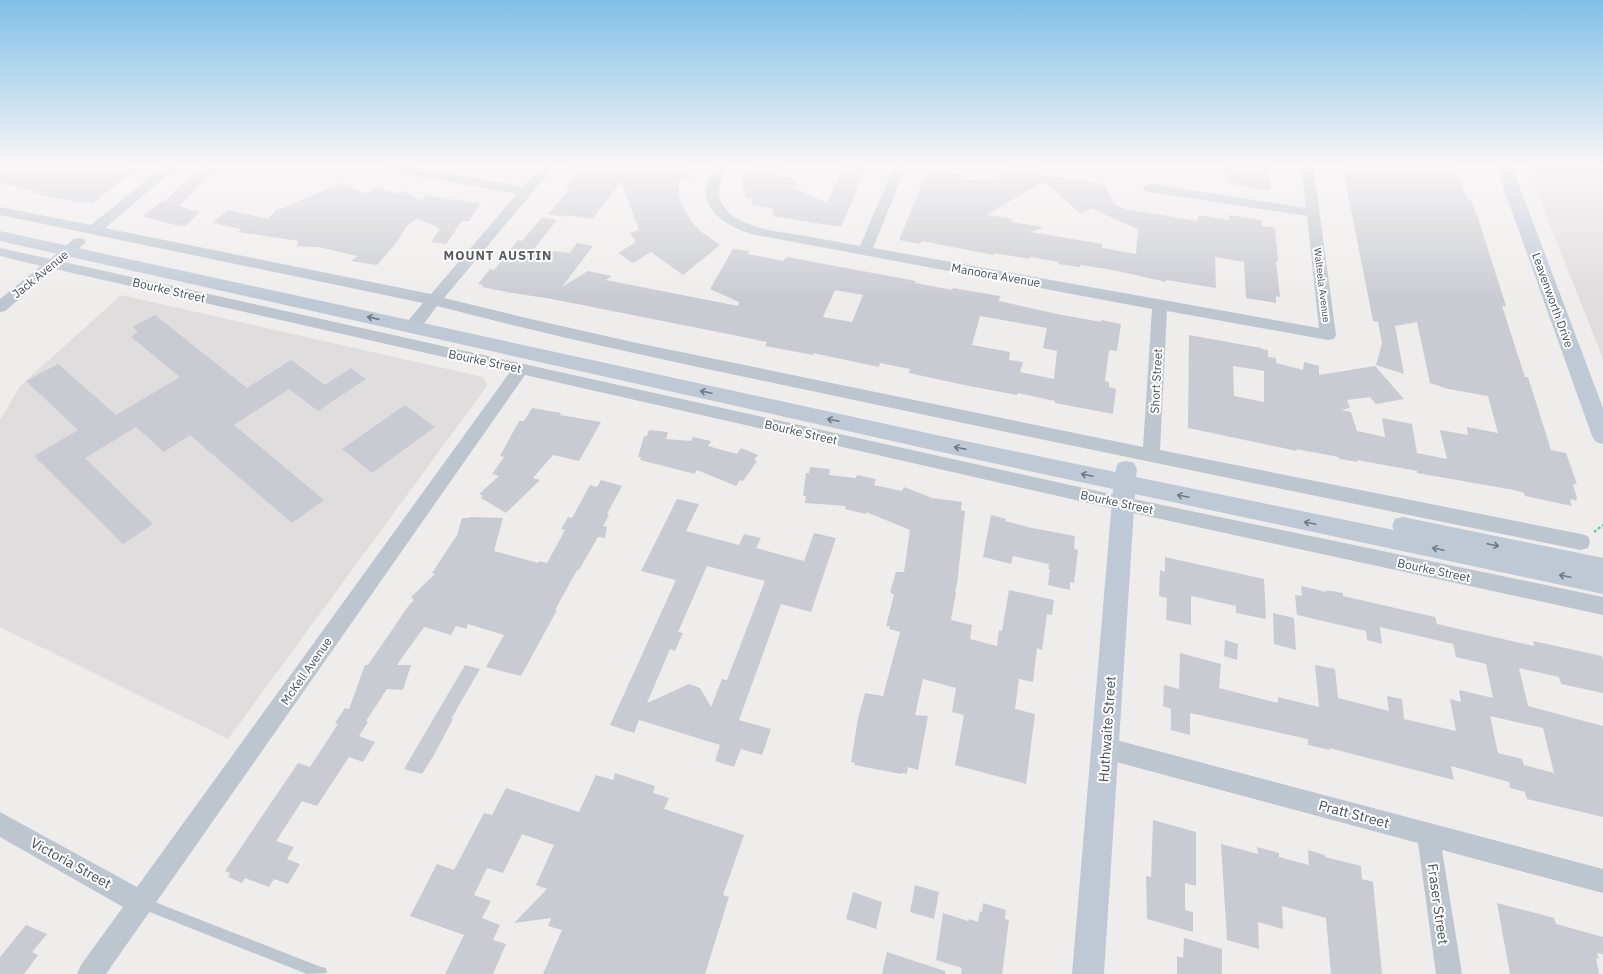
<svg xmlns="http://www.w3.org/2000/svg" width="1603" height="974" font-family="'IBM Plex Sans',sans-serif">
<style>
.education{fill:#e0ddde}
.building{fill:#c9cbd2;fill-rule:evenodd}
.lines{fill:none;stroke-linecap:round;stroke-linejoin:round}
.path{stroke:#72cca2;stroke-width:2.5;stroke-dasharray:3 2;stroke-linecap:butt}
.lane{fill:#bdc6cf;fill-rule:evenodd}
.street{fill:#bdc6cf;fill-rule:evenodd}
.secondary{fill:#bfc9d6;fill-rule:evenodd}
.oneway{stroke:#707a85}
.labels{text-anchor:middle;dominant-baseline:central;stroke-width:4;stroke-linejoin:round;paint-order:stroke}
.far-street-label{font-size:10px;fill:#454f5a;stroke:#fff}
.street-label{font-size:12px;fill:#454f5a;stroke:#fff}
.far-district-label{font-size:13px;font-weight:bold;letter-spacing:1px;fill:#595d61;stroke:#fff}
.near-street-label{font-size:14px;fill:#454f5a;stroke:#fff}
</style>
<rect width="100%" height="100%" fill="#efecec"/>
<path class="education" d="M1526,164H1603V359Z
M121,295L483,377L487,386L228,739L0,627V420L20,386Z"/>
<path class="building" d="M0,164L25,167V164H104L136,169L93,203L85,201L82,203L35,194L31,192L33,191L0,183Z
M203,164L213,172L179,206L200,212L185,226L175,225L142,216L162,201L164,202Z
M559,164H687L690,178L678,180L680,202L691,221L700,231L720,245L683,275L651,252L633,263L618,253L636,242L630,233L639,230L621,182L592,219L566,215L564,217L548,214L570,189L564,188L571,181L569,180L579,172Z
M750,164H783L776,176L798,179L793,188L827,203L845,164H868L841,227L772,216L774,209L752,205L751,198H746L741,180Z
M1010,164H1038L1036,174L1104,184V183L1114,204L1125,209L1197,221L1198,215L1229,220V215L1262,220V226L1275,228L1278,262L1276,261L1280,297L1276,296V303L1246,298L1244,262L1215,257L1216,288L1166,280V282L1113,270L1080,265V267L1058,264L1059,262L1030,257L1029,259L994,253V255L922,241L920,244L899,240L928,169L962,175L960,181L993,180L1007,172ZM1043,181L1080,213L1093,208L1099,212L1138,229L1136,254L1102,248V244L1031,232L1044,227L1012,222L1013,219L987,215Z
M1226,164H1266L1267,166L1269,167L1271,191L1234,185L1233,183L1227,182Z
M1342,164H1455L1465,193L1468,200H1471L1479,221L1506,306H1502L1525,377H1528L1551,450L1566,453L1570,464L1577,484H1573L1577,498H1576L1577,501L1570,499L1572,506L1525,496L1524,493L1514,490L1417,473V471L1357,460L1358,462L1339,459V457L1296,449L1297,451L1188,428L1189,335L1261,348V349L1268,350V357L1276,358V363L1303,370L1304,362L1319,366V375L1375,366L1404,399L1376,404L1370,397L1347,400L1350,408L1341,410L1351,412L1357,431L1385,437L1382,418L1412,424L1417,453L1447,459L1440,430L1468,435L1467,427L1498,433L1488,396L1448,389L1430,383L1417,322L1395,326L1404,374L1376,365L1382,343L1378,322L1373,321ZM1233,366L1264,371V402L1234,396Z
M341,183L366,194L374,187L399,194L404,191L422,200L426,195L460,201L462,198L466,202L481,203L469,221H462L446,244L431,242L440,229L417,218L407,226L396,243L377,265L351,261L357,256L318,247L296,246L299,241L238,232L241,229L212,223L228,210L268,219L277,209H281Z
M542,217L557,220L534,249L570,253L577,243L593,246L562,287L588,271L612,276L606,280L738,306L739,302L710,289L733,249L749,251L748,254L783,261L787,257L916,281L915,283L952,290L953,288L1000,296L999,301L1057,314L1101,322V320L1121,324L1117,351L1109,350L1105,381L1109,382V387L1116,389L1113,414L1055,403V401L1018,393L1017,395L964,385L909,373L910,369L880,363L879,367L813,353V355L765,346L767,342L738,336L552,299L507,292L482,287L483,285L478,284L490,269L494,270L518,240L522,241ZM835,290L863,295L852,322L823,317ZM980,316L1047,328L1043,348L1057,351L1054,379L1020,372L1023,362L1009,360L1010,352L972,345Z
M155,315L247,388L291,360L325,385L351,368L366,379L318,411L289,389L234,425L324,500L292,523L190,435L164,452L136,427L85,458L153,524L123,544L34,456L78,430L26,381L58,364L116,415L180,377L131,337L138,331L132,327Z
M405,405L435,427L372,473L342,449Z
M532,408L561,413L560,415L601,422L579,461L553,455L533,478L540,480L506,513L481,498L483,496L479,494L499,476L492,474L504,457L500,456L519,421H524Z
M649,430L668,432L666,439L691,441L693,437L711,441L708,446L737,454L741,448L758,455L754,460L757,461L743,481L740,480L736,486L697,470L695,474L640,460L641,457H638L644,436H647Z
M810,467L830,469L829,475L856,478L857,475L876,479L874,485L902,491L904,487L932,498L962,502L961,510L965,511L957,585L955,591L956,592L951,620L972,625L970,639L997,646L999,630L1002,631L1009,590L1054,600L1052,615L1047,614L1042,650L1037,648L1033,682L1019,679L1015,709L1035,714L1026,784L955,765L964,715L952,712L956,688L923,679L915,715L928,716L918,770L908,767L907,774L902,773L901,774L854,765L855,763L851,762L858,718L865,693L883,696L900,632L889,629L890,626H886L894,595L890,592L896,572H904L910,530L866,512V514L845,509L846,506L805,503L806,496H803L806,473H809Z
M601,480L622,486L607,514L609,515L603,526L607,527L605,538L598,537L579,570H577L555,610H557L521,676L486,667L504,635L468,624L466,629L456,626L451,635L424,627L397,665H411L403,690L387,689L366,721L368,722L359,736L375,742L363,762L349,757L317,806L302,801L276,841L294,847L287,859L300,864L288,884L274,879L269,887L245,878L242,883L228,877L230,873L225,871L298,763L310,767L338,724L335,723L345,708L349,709L365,665H368L409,605L414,600L411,597L435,574L432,573L457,535L462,518H469V517L503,518L494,551L538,563L539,561L547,563L565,530L561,529L568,517L572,518L590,485L597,487Z
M677,499L699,504L686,531L739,545L744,534L761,538L756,548L804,561L814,533L836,538L811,612L781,604L739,720L771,729L762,755L741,749L734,767L715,761L720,745L639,720L634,733L610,725L676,580L641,571ZM707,566L765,581L727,680L722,679L711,707L700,688L689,684L647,703L670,649L675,651L683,633L678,632Z
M991,515L1006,519L1005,521L1032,528L1075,536L1074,549L1078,550L1074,583L1070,582V590L1048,585L1050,569H1048L1049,564L1013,556L1011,564L983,557Z
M1165,557L1264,579L1266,619L1236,613V606L1191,596V625L1166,620L1167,598L1159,596L1160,570L1165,572Z
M1301,586L1327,592L1326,590L1343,593V596L1356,599L1435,617L1437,624L1534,646L1533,641L1602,656L1603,661V693L1561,684L1559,677L1519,668L1528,706L1603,726V817L1527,799L1525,792L1510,788L1509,782L1451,766L1454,780L1329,748L1330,750L1308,745V739L1190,713V735L1171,730V709L1163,706L1164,685L1179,689L1180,653L1221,664L1219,688L1278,703V697L1319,707L1315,665L1335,669L1338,698L1389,711L1387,696L1402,699L1404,719L1456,731L1450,699L1461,702L1459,690L1493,698L1486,664L1456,657L1453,644L1380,627L1382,644L1367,640L1366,631L1297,615L1295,595L1302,596ZM1490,716L1543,728L1554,773L1524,765L1522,759L1498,753Z
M1273,613L1294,618L1296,650L1274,644Z
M1225,640L1238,644L1237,660L1224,656Z
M465,665L480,669L451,719H453L434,755L422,774L404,769Z
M615,773L655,786L653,793L669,798L664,809L744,835L723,895L729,897L705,974H543L562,930L548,926L551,918L514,923L547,889L536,885L554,845L522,834L503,873L487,868L474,895L491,901L482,918L500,925L493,940L506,944L493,974H445L464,935L410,916L437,864L454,870L484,813L492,815L506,788L579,812L596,775L613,780Z
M1153,820L1196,832V886L1185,883V910L1193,912V932L1147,919L1146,876L1151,877Z
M1221,844L1258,854L1257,847L1279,853V857L1309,865L1308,850L1325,855V857L1361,866L1362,879L1373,882L1382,974H1331L1326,918L1282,906L1283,929L1258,922L1259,949L1227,940Z
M915,885L939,892L934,919L910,912Z
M853,892L882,902L876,929L846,919Z
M983,903L1006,910L1005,919L1009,920L1002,974H961L962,968L936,960L943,913L968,921L969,919L978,922L980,911L982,912Z
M1497,903L1554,918L1556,924L1603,937V954L1597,953L1599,959L1596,958L1599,974H1510Z
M26,925L47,934L32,952L38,955L24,974H0V957Z
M1184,938L1222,949V974H1177V956L1183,958Z
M887,952L945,971V974H882Z"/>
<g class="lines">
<path class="path" d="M1594,532L1603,525"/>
<path class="lane" d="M142,897L321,967L326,968L327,973L307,974L142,909L138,907L136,903L138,899Z"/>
<path class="street" d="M167,164H180L105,228L431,294L517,194L412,175L380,167L379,164H399L523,187L543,164H556L444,298L535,320L637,343L1143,447L1152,309L751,234C732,228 701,212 706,186C708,178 713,171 717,164H729C724,174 716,186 720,198C728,228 781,232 806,236C824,239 842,243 860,246L895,164H907L873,248L1319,328L1307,216L1150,192L1145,191L1143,188L1145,185L1150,184L1306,208L1301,164H1313L1336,335L1334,339L1328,340L1167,311L1160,450L1581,534L1588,536L1590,542L1588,548L1581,550C1345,502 1109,454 873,404C728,373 582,344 437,306C429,316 420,335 406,331L403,327L423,303L0,215V207L91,225Z
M79,238L84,239L86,242L64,262L1124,497L1603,597V615L1124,511L525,375L106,974H77L81,965L123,907L0,837V812L137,887L510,372L55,269L5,311L0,312V299L41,266L0,256V248L50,259L74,239Z
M1105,737L1603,869V893L1442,850L1462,974H1436L1418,843L1105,759L1097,756L1094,748L1097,740Z"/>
<path class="secondary" d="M1495,164H1511L1603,408V444L1596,442L1592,436Z
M0,231L941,436L1115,472L1118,463L1126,461L1134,463L1137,469L1136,477L1394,530L1392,526L1395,519L1403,517L1603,558V594L1135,494L1104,974H1072L1113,489L941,452L0,241Z"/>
</g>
<defs><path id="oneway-shaft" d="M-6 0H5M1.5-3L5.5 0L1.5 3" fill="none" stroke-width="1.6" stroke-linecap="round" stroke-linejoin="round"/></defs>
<g class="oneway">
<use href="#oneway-shaft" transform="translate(373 318) rotate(-167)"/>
<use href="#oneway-shaft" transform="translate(706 392) rotate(-168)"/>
<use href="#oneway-shaft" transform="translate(833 420) rotate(-168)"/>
<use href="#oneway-shaft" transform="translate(960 448) rotate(-168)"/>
<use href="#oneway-shaft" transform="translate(1087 475) rotate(-168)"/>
<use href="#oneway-shaft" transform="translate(1183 496) rotate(-168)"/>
<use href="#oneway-shaft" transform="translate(1310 523) rotate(-168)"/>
<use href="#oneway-shaft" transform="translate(1493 545) rotate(12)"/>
<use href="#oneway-shaft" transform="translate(1438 549) rotate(-168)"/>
<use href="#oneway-shaft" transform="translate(1565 576) rotate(-168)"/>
</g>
<linearGradient id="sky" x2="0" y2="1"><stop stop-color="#81c0e9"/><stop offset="0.55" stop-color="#f8f6f6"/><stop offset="1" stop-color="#f8f6f6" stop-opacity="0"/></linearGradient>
<rect width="1603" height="300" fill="url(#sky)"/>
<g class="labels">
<g class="far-street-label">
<text transform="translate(1322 285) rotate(83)">Walteela Avenue</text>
</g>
<g class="street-label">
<text transform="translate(40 274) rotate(-39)">Jack Avenue</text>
<text transform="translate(996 275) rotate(10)">Manoora Avenue</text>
<text transform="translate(169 290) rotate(13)">Bourke Street</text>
<text transform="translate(1553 300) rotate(70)">Leavenworth Drive</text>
<text transform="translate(485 361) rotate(12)">Bourke Street</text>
<text transform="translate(1156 381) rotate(-87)">Short Street</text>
<text transform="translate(801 432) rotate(13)">Bourke Street</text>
<text transform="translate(1117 502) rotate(12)">Bourke Street</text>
<text transform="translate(1434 570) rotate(12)">Bourke Street</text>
<text transform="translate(306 671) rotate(-55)">McKell Avenue</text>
</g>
<g class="far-district-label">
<text x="498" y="255">MOUNT AUSTIN</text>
</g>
<g class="near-street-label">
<text transform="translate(1107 729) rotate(-86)">Huthwaite Street</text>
<text transform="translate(1354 814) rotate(15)">Pratt Street</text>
<text transform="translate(71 863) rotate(29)">Victoria Street</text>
<text transform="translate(1438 904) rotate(82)">Fraser Street</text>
</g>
</g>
</svg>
